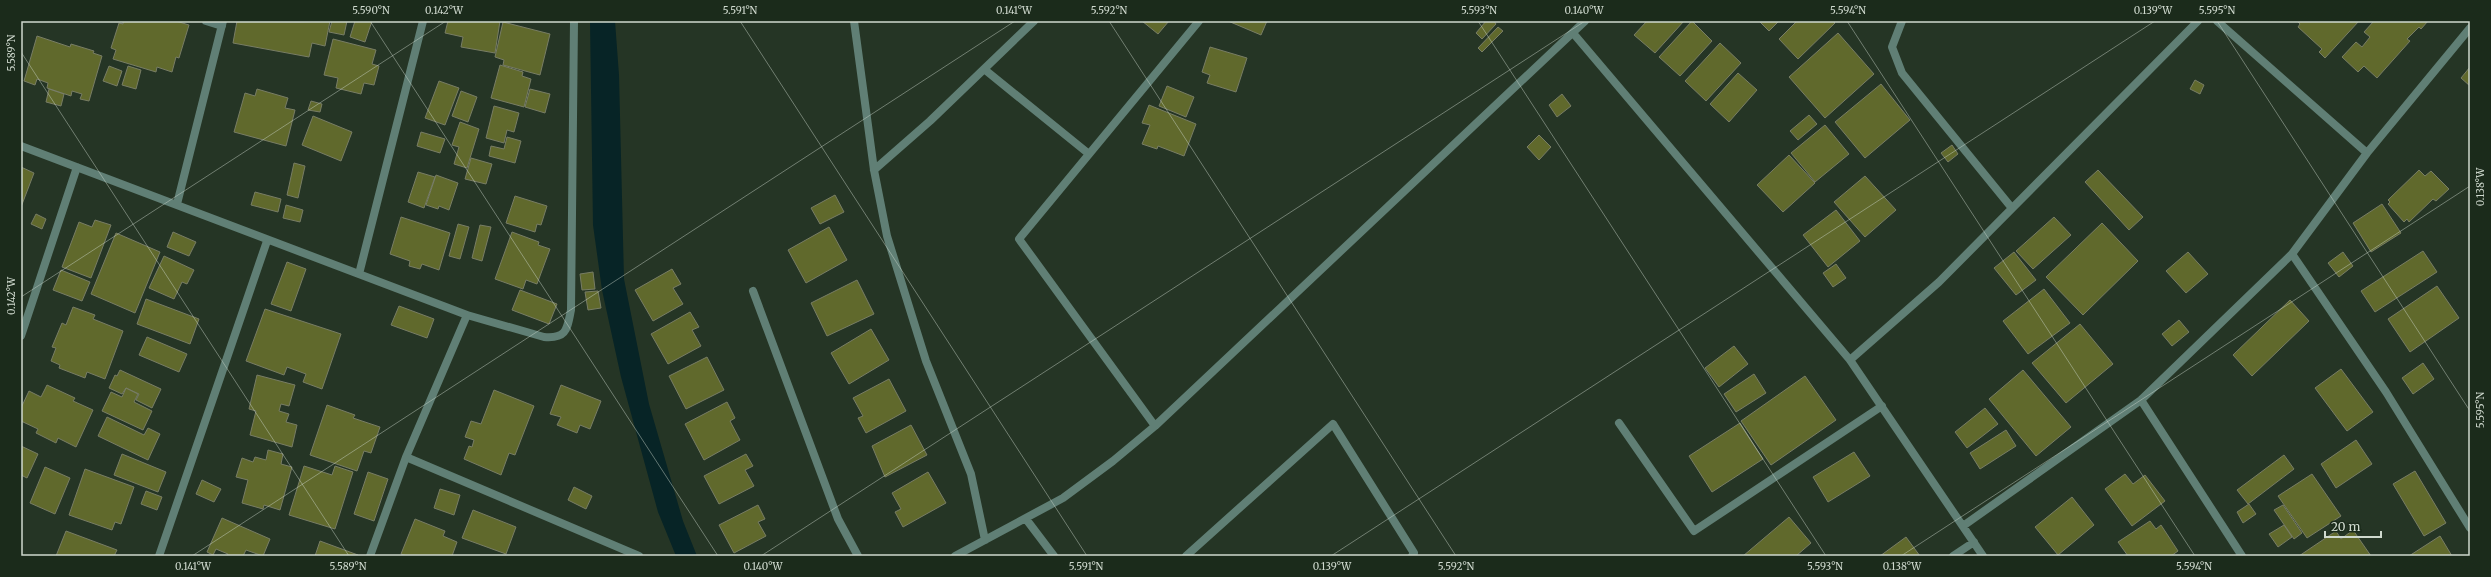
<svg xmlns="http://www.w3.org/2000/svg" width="2491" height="577" font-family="Merriweather,serif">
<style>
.water{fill:#072426}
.building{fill:#60692c;stroke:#787d65}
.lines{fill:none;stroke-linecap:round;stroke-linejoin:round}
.service{stroke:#607f75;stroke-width:8}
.minor{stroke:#607f75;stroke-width:8}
.ticks{fill:none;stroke:#cfd9ce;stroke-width:1;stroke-opacity:0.45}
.neatline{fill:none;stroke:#cfd9ce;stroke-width:1.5}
.ticks-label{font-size:10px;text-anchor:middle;fill:#cfd9ce}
</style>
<rect width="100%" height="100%" fill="#253525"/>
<path class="water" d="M590,21H615L619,75L624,279L649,404L683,521L697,556H676L658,512L621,377L602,290L593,225Z"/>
<path class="building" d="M123,21H176L189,25L179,58L176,57L172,72L157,67L156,72L113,59L116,50L111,48L119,23L123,24Z
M237,21L299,22L330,21L325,46L312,43L309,57L233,43Z
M332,21H347L344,35L329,32Z
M355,21H372L365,42L350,37Z
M448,21H500L495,53L461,47L463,37L445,33Z
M1142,21H1169L1158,34Z
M1228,21H1267L1261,35Z
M1486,21H1494L1496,24L1482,39L1476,33Z
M1647,21H1684L1655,53L1634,35Z
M1692,21L1712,41L1680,76L1659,57Z
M1759,21H1779L1769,31Z
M1797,21H1833L1835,23L1798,59L1779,39Z
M2297,21H2359L2325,58L2319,52L2322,49L2298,27L2300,24Z
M2374,21H2428L2421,29L2419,27L2407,39L2410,41L2377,78L2364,66L2358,72L2342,57L2356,42L2362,47L2370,37L2364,32Z
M503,22L550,34L540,75L503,65L504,60L495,57Z
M1498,27L1503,31L1482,52L1478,48Z
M1838,33L1874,74L1825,118L1789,77Z
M37,36L70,47L71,44L94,51L93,53L102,56L89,101L80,99L82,94L72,91L71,96L47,88L48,83L37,79L35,85L24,81Z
M333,39L376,50L372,64L379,66L374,85L364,83L361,94L336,88L338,78L324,75Z
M1720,43L1741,63L1706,101L1685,81Z
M1210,47L1247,58L1236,92L1207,83L1210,75L1202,72Z
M500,65L523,72L522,76L531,79L524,107L491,98Z
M109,66L122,71L117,86L103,81Z
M128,66L141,70L136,89L122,85Z
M2470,67V86L2461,78Z
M1738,73L1757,90L1729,122L1710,104Z
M2195,80L2204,85L2200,94L2190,89Z
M439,81L459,88L445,125L425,118Z
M1881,84L1910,120L1865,158L1835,122Z
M1167,86L1194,97L1186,117L1159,106Z
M49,89L64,94L61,106L46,102Z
M257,89L288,98L285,108L295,110L286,146L234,132L245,93L255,96Z
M530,89L550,94L545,113L525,107Z
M461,91L477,97L468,122L452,116Z
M1562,94L1571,106L1557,117L1549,105Z
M311,101L322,104L320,112L308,110Z
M1149,105L1196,124L1184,156L1158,146L1157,149L1142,144L1150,125L1142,123Z
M494,106L519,113L514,132L507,130L504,143L486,138Z
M1809,115L1817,124L1798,140L1790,131Z
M313,116L352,132L341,161L302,145Z
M460,122L479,129L467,168L454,164L459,147L452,145Z
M1825,125L1849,154L1815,182L1791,153Z
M421,132L445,139L440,153L417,146Z
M1539,135L1551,147L1539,160L1527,147Z
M507,137L521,141L515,163L489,156L491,146L504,149Z
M1952,145L1958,154L1948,162L1941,153Z
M1789,155L1815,183L1783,212L1757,185Z
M471,158L492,164L486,184L465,179Z
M294,163L305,166L298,198L287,195Z
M21,167L34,173L21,207Z
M2098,170L2143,217L2129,230L2085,182Z
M2419,170L2425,176L2431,171L2449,189L2436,201L2433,199L2409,222L2407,219L2404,222L2388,204L2390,202L2388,200Z
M418,172L435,177L424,208L408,202Z
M436,175L458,183L449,210L439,206L438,209L426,205Z
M1865,176L1896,210L1865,237L1834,202Z
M255,192L281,199L278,212L251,205Z
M835,195L844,212L820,224L811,208Z
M515,196L547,206L541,225L537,224L535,232L506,223Z
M2382,204L2401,233L2371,252L2353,223Z
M286,205L303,210L300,222L283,218Z
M1836,210L1860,241L1828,267L1803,235Z
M36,214L46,219L42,229L31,224Z
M401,217L450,233L439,270L422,264L420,269L409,266L410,261L390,254Z
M2054,217L2071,235L2033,269L2016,251Z
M95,220L111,225L91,278L62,267L79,222L92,227Z
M2102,223L2138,261L2083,315L2046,277Z
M458,224L469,227L460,259L449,256Z
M480,225L491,227L482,261L472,258Z
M829,227L847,260L806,283L788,250Z
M173,232L196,242L189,256L167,247Z
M512,232L539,242L538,245L550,249L537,284L526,280L523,289L495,279Z
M116,233L160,252L135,313L91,294Z
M2423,251L2437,272L2375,312L2361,291Z
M2014,252L2036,280L2016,295L1994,268Z
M2188,252L2208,274L2186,293L2166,271Z
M2343,252L2353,266L2339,277L2328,263Z
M164,256L194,270L187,284L182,282L174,299L149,288Z
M287,262L306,269L291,311L271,304Z
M1836,264L1846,278L1833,287L1823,273Z
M672,269L681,284L673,288L683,304L653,321L635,290Z
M61,270L90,282L82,301L53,290Z
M593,272L595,289L582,290L580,274Z
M857,280L874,314L827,336L811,303Z
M2437,286L2459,318L2410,352L2388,319Z
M2044,289L2070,323L2028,354L2003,321Z
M520,290L557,304L549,324L512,310Z
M598,291L601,308L588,310L585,292Z
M146,299L199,319L190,344L137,324Z
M2290,300L2309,321L2252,376L2233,355Z
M399,306L434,319L427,338L391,325Z
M73,307L95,315L93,319L123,331L105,379L87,372L85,378L59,368L60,365L51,361L56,348L52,347L62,323L66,325Z
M265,309L341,334L322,389L303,382L306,374L287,367L284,375L246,361Z
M690,312L699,327L692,330L701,346L668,364L651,334Z
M2179,320L2189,332L2172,346L2162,334Z
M2080,324L2113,364L2066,403L2032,363Z
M871,329L889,360L849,384L831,353Z
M147,337L187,354L179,372L139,355Z
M1734,346L1748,364L1719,387L1705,368Z
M707,357L724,390L686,409L669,376Z
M2423,363L2434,379L2413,394L2402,378Z
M2341,369L2373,412L2347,431L2315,388Z
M120,370L161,389L152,408L136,400L139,394L126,388L122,394L109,388L115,375L117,376Z
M2023,370L2071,427L2036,456L1989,399Z
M1754,374L1766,393L1736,412L1724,394Z
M257,375L295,385L289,406L281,404L279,411L289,414L286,422L297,425L292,447L250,435L256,411L249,409Z
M1805,376L1836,420L1771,465L1741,421Z
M889,379L906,411L866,433L858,418L863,416L853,398Z
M47,385L75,398L73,401L93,410L76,447L58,438L56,443L36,433L38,429L21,421V408L29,391L41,397Z
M561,385L601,401L590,429L580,425L577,433L557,425L561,417L550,414Z
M126,388L138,394L134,402L152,411L143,430L102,411L111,392L122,397Z
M494,390L534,406L515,455L509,453L501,475L464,459L469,446L472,447L474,440L465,437L471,421L481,424Z
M727,402L735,418L730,421L740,440L704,460L685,424Z
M327,405L355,415L353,418L380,427L371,453L364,451L357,471L310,455Z
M1985,408L1998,424L1967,448L1955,432Z
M107,417L144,435L148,428L160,434L148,460L98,436Z
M1740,423L1763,459L1712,492L1689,456Z
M911,425L927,455L885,477L872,446Z
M2006,430L2016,446L1980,469L1970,453Z
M2356,440L2372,464L2336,488L2321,464Z
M21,446L38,454L27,478L21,475Z
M268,450L283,454L281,464L292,467L280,510L264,505L263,509L242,503L248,480L236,477L242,458L253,462L255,457L266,460Z
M1854,452L1870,476L1828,502L1813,477Z
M122,454L166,472L158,492L114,475Z
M746,454L753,466L745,470L754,486L719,504L704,476Z
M2284,455L2294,469L2248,504L2237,490Z
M304,466L332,475L335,466L353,472L335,529L289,515Z
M45,467L70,478L55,514L30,503Z
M85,469L134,487L121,524L115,522L112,530L69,515Z
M2415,471L2446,523L2424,536L2393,484Z
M368,472L388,479L374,521L354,514Z
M928,472L946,503L903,527L895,512L901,509L892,493Z
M2125,474L2133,484L2145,475L2165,501L2132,526L2105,489Z
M2312,474L2341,516L2307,538L2278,496Z
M202,480L221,489L214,502L196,494Z
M574,487L592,496L586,509L568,500Z
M440,489L460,495L454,515L434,508Z
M146,491L162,497L157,510L141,504Z
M2072,497L2094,525L2058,555L2035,527Z
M2249,504L2256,514L2243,523L2237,512Z
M758,505L765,519L758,522L766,536L734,553L719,525Z
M2283,505L2302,533L2294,539L2274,510Z
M473,510L516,527L506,554L462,538Z
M1789,517L1811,543L1796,556H1743Z
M222,518L270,539L263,556L246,550L243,556H227L228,554L216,549L213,555L207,552Z
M415,519L445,531L443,536L457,542L452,556H407L401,554Z
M2150,521L2156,529L2161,525L2178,551L2171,556H2128L2118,542Z
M2284,525L2292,537L2278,547L2269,534Z
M2353,530L2371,556H2299L2336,531L2341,539Z
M66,531L117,550L114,556H56Z
M2440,536L2452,556H2409Z
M1906,537L1920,556H1880Z
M320,541L358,555V556H315Z"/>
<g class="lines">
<path class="service" d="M1186,556L1333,424L1414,553L1412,556"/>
<path class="minor" d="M206,21L222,26
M854,21L874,170L887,236L926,361L971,474L985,540
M1902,21L1892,47L1902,73L2011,207
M2217,21L2367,153
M1573,33L1850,360L1983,556
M984,69L1089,154
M21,146L467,315L544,337C567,339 567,329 571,310L574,21
M874,170L930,121L1034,21
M177,204L223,21
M2292,254L2386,392L2470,528
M359,274L423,21
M753,291L838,519L858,556
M21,336L77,167
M1850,360L1939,282L2198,21
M2141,400L2242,556
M1619,423L1694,531L1882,406
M1155,426L1019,239L1199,21
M406,457L639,556
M1026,519L1054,556
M1963,526L2141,400L2292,254L2367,153L2470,28
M159,556L267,241
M370,556L406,457L467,315
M955,556L1063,498L1113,461L1155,426L1585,21
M1953,556L1974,542"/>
</g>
<path class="ticks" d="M370,21L718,556M740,21L1087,556M1109,21L1456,556M1478,21L1826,556M1847,21L2195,556M2217,21L2470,411M21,52L349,556M21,297L446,21M192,556L1015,21M761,556L1585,21M1331,556L2155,21M1901,556L2470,186"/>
<rect width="2491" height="577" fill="none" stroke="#1b2b1b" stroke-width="44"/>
<path d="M2325 531v6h56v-6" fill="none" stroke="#cfd9ce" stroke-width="2"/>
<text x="2331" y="531" font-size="12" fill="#cfd9ce" stroke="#1b2b1b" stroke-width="3" paint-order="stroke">20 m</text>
<rect x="22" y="22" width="2447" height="533" class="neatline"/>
<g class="ticks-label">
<text x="371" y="14">5.590°N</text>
<text x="444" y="14">0.142°W</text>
<text x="740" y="14">5.591°N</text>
<text x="1014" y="14">0.141°W</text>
<text x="1109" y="14">5.592°N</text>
<text x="1479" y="14">5.593°N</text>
<text x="1584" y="14">0.140°W</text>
<text x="1848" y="14">5.594°N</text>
<text x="2153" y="14">0.139°W</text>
<text x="2217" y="14">5.595°N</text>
<text transform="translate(11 53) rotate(-90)" y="4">5.589°N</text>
<text transform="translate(2480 187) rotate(-90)" y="4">0.138°W</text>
<text transform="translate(11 296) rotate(-90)" y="4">0.142°W</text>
<text transform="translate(2480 410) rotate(-90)" y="4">5.595°N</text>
<text x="193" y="570">0.141°W</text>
<text x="348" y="570">5.589°N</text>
<text x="763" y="570">0.140°W</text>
<text x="1086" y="570">5.591°N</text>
<text x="1332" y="570">0.139°W</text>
<text x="1456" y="570">5.592°N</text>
<text x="1825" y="570">5.593°N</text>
<text x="1902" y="570">0.138°W</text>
<text x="2194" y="570">5.594°N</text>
</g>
</svg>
